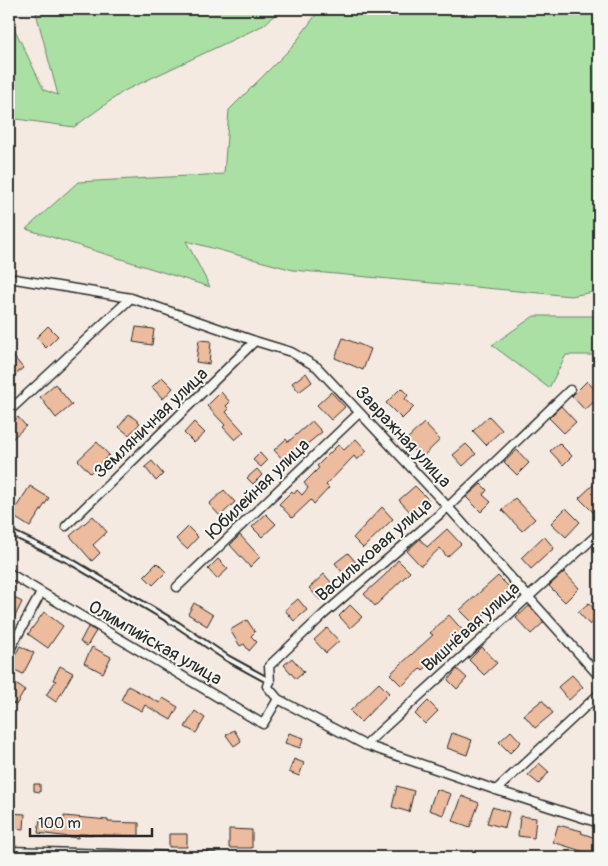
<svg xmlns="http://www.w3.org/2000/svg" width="608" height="866" font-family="Pangolin,sans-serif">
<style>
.green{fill:#aae0a3;stroke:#6a8667}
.building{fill:#edbb9e;stroke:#2b2b2b}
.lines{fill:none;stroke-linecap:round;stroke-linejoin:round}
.service-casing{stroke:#2b2b2b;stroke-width:8}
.minor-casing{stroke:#2b2b2b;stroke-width:11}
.service{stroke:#f6f6f2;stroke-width:4}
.minor{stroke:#f6f6f2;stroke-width:8}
.labels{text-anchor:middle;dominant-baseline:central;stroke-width:4;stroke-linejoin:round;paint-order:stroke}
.street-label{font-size:18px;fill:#2b2b2b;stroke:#f6f6f2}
</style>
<rect width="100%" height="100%" fill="#f4eae1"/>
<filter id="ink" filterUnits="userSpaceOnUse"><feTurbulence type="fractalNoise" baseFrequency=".02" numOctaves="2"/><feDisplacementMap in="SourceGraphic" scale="10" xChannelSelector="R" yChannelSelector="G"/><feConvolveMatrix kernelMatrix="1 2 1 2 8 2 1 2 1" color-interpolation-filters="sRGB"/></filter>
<g filter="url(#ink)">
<path class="green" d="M35,9H281L264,25L124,91L74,127L9,118V27L15,30L44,90L58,95Z
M320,9H599V291L571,296L293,270L186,241L210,287L26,229L78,182L224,174L229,110L293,46Z
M534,316H599V355H566L549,388L492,345Z"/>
<path class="building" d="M48,326L58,336L46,348L36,338Z
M136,327L154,329L152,345L133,342Z
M343,338L371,349L363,370L335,358Z
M199,340L211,341L209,364L196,362Z
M9,351L23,368L9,380Z
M306,373L312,382L299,392L292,383Z
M162,377L173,388L163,399L152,387Z
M587,381L599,394V397L585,410L572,396Z
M55,384L72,405L56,418L40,397Z
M401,388L408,395L405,399L414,407L402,419L386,403Z
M221,392L230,402L226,406L229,409L226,412L244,432L235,440L223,427L225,425L207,406Z
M331,392L345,407L331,420L317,405Z
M561,406L576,422L564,433L549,418Z
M129,414L140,423L129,435L119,427Z
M489,416L502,430L486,445L473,431Z
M18,417L26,426L9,442V425Z
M312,421L322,432L285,462L274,450L286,439L288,442Z
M194,422L205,433L194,443L184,433Z
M424,423L440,440L421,458L405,441Z
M356,439L367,451L357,460L354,456L326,485L329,488L314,504L311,500L292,518L279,504L292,491L294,494L297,490L302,495L308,488L304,483L319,468L317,466L338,445L344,450Z
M97,442L109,455L90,473L78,460Z
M559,443L572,456L563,465L550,451Z
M466,444L476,454L463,466L453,455Z
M517,450L529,463L517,475L504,462Z
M260,453L267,461L261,467L253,460Z
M152,461L163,474L156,481L145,467Z
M257,469L262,475L253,484L247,478Z
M481,484L487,490L483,495L491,502L481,512L466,497Z
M593,485L599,491V512L596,515L579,498Z
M30,486L49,498L30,527L11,515Z
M415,486L429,500L413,515L399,500Z
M224,490L235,502L220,516L209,504Z
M515,498L535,519L522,531L502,510Z
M382,507L393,519L363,548L353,538Z
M566,508L580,522L566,537L551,523Z
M266,514L276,524L262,537L252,527Z
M93,516L107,532L93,545L100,553L92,561L70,536Z
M188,527L198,537L187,549L176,539Z
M447,529L461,544L447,557L440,548L422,565H420L407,551L420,539L427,547Z
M240,535L260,557L250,567L230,545Z
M544,536L554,548L531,569L521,558Z
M348,553L358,565L345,576L335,563Z
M218,559L228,569L217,579L208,569Z
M398,560L410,572L375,606L364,594L385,575Z
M157,563L166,572L153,585L144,576Z
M564,572L579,588L565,602L549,586Z
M324,574L335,587L320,600L309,588Z
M498,576L512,590L474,624L460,610Z
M9,595L22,602L9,629Z
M298,599L307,610L294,621L285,610Z
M194,603L213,615L207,626L188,614Z
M589,603L599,615L590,625L578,612Z
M350,605L362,617L350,628L339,616Z
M529,606L544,622L531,634L516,618Z
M44,612L63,626L48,648L28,634Z
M449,615L466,634L423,670L421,668L402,686L390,674L433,635L430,633Z
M247,620L255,632L251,636L257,642L249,651L244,644L240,646L230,630Z
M88,627L96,631L87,646L80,642Z
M327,628L339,641L326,653L314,640Z
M20,646L34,653L23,674L9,667Z
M92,647L111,657L103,673L84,663Z
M482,647L497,663L484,675L469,660Z
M292,658L304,672L296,679L284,665Z
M60,666L73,673L56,702L46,695L56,681L53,680Z
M457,669L467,678L457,689L448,680Z
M572,675L583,687L569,700L558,687Z
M9,680L25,690L16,705L9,701Z
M379,683L389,693L361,722L350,711Z
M128,686L160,703L163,698L178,707L171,720L145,705L142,711L121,700Z
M542,700L553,713L535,728L524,715Z
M428,701L438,711L425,724L415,714Z
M195,711L205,718L196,733L185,727Z
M234,730L241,741L234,746L226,735Z
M511,731L521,742L510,753L499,742Z
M289,733L304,738L300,748L285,743Z
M452,733L472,740L467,755L447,748Z
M294,759L304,763L299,776L289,772Z
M539,763L549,772L539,784L528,775Z
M34,784H40V792L34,791Z
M397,786L414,791L409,812L392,807Z
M436,789L451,794L443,815L429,810Z
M462,796L479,803L470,827L453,821Z
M492,807L509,812L505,828L487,823Z
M9,813L25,814L24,829L9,828Z
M64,816L108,820V822L139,823V836L79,834L78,838L38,833L40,818L64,822Z
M520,816L536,818L534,838L518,836Z
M558,825L582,831L581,833L599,839L597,856L553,842Z
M229,829L252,830V848H229Z
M169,834H187V847H169Z"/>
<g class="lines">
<defs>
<path id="service" d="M9,532L70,561L178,625L227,658L269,681"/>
<path id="minor" d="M9,278L131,298L255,341L291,352L317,367L448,507L599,676
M570,390L448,507L324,614L269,666L270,682L267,686L278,699L363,744L496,790L599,823
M9,411L131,298
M66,526L255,341
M9,573L263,724L278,699
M177,587L359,413
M9,651L41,593
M365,745L599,533
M496,790L599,694
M9,851L213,857"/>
</defs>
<use href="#service" class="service-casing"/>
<use href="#minor" class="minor-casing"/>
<use href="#service" class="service"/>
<use href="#minor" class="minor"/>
</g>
</g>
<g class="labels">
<g class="street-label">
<text transform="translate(151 423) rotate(-44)">Земляничная улица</text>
<text transform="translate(403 437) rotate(47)">Завражная улица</text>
<text transform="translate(258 489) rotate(-44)">Юбилейная улица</text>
<text transform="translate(374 550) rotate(-41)">Васильковая улица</text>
<text transform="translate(471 627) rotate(-42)">Вишнёвая улица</text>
<text transform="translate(155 643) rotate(30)">Олимпийская улица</text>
</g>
</g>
<rect width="608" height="866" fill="none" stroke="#f6f6f2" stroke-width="30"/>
<rect x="15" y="15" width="578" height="836" fill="none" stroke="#2b2b2b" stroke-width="2" filter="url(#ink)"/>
<path d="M30 828v8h122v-8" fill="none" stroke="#2b2b2b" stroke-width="2.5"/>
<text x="38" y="828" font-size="15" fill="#2b2b2b" stroke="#f6f6f2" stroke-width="4" paint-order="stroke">100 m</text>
</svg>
